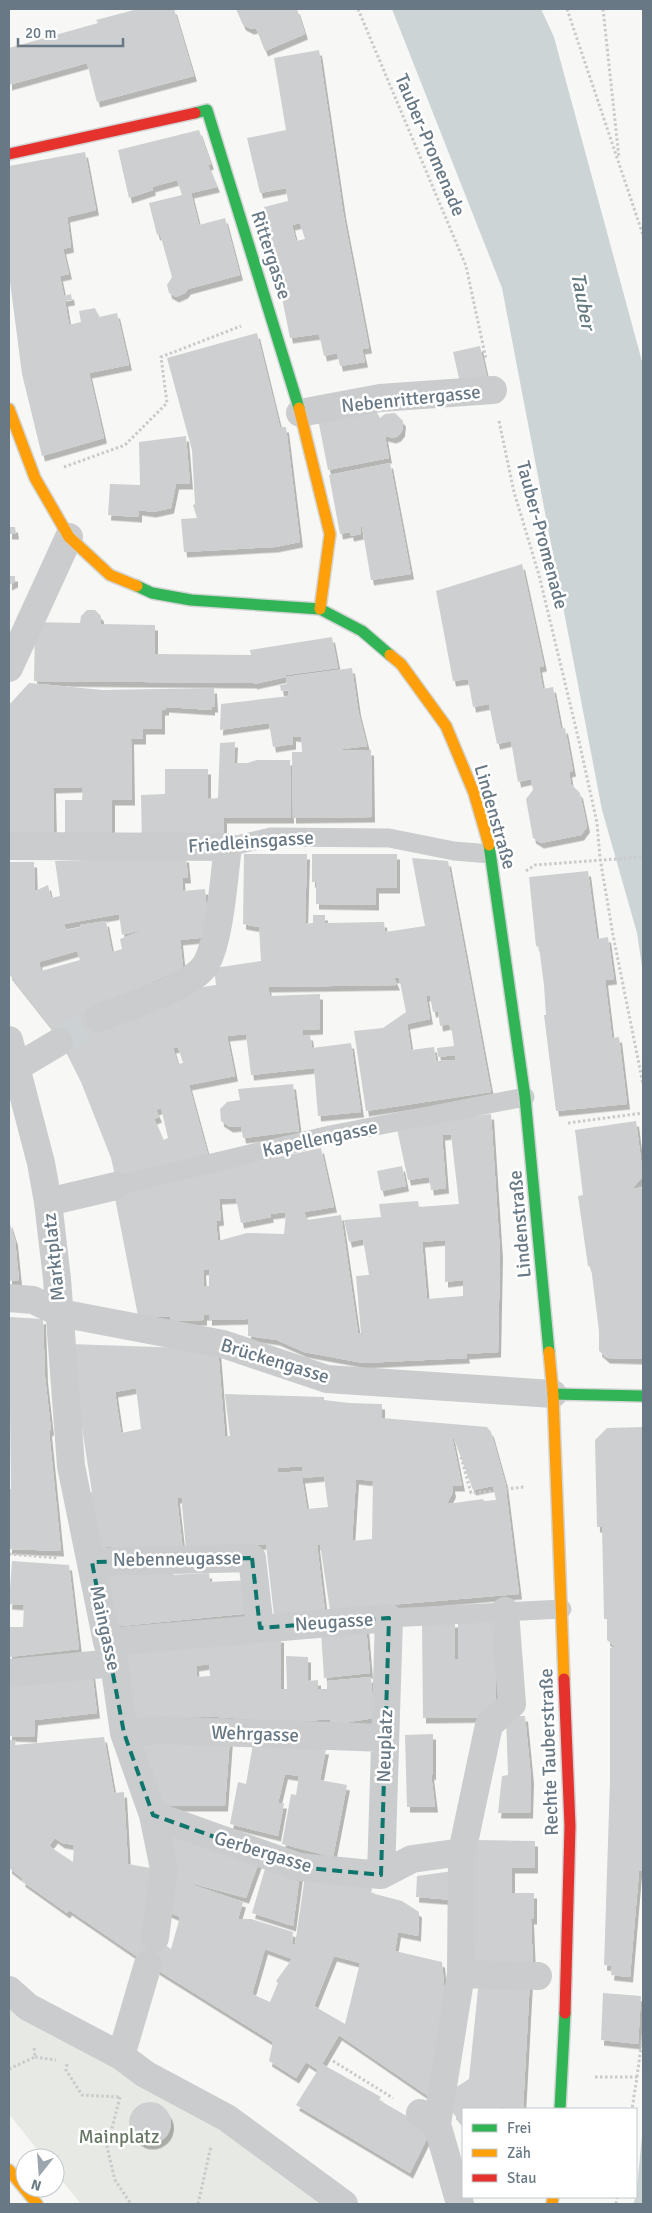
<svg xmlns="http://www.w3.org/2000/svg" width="652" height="2213" font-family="Signika,sans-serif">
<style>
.green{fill:#e7e9e4}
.water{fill:#ccd4d6}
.building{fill:#cecfd0;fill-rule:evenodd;filter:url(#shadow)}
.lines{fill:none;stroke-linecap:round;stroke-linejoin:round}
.street-tunnel{stroke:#ccd1d4;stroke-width:28;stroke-dasharray:28 14;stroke-linecap:butt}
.fast-casing{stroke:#d3d4d5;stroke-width:14}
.slow-casing{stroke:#d3d4d5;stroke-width:14}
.jam-casing{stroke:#d3d4d5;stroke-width:14}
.path{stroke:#c9cacb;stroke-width:3;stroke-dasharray:2.5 2.5;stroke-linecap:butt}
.lane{stroke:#cbcccd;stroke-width:19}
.street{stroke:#cbcccd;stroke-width:28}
.fast{stroke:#30b455;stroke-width:11}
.slow{stroke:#ff9f0a;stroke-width:11}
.jam{stroke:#e5322d;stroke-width:11}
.marked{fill:none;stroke:#0f766e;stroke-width:4;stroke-dasharray:10 6;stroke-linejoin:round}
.labels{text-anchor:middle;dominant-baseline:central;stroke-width:5;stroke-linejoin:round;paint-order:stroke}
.street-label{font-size:19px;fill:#687985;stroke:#fff}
.park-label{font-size:19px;fill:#677763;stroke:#fff}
.water-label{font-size:20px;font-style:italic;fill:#647a80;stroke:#fff}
</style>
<defs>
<filter id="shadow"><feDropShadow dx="3" dy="5.5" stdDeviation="0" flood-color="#0004"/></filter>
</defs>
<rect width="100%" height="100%" fill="#f7f7f6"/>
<path class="green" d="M9,1990L344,2204H81L55,2172V2158H44L9,2114Z"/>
<path class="water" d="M392,9H541L554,37L643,365V973L637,933L602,810L502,288Z
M643,2126V2204H633L636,2197Z"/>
<path class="building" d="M138,9H174L194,76L97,102L87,63L9,85V48L98,23L96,20Z
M236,9H297L305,34L265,51L256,28L251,29L243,25Z
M319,50L343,212L369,348L362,349L365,362L340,366L337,353L324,356L319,334L290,338L264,207L288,201L286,188L260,193L247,138L286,130L274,58ZM300,223L305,239L296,241L292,225Z
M199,130L211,164L208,165L217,187L191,193L199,225L225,218L240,275L188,289L185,293L176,297L169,293L167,285L172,277L160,234L157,235L149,203L182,195L177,180L152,187L153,190L129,198L118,150Z
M85,152L96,210L67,217L71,247L63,249L69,274L60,276L64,296L71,294L72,300L65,301L69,325L81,322L79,311L95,308L99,317L117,313L129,365L89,373L104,438L42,456L22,374L9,274V166Z
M257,333L280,427H286L300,542L275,547L184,552L181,519L197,518L193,505L195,504L192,450L167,358Z
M480,346L488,382L461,387L453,352Z
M375,410L380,418L385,414L395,413L403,421L402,431L398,436L393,438L385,436L389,458L328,470L317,414Z
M186,436L190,484H176L171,508L153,512L139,510V517L108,515L110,484L140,485L139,442Z
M390,463L411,574L371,580L362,527H360L361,534L351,536L350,532L340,534L329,475Z
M9,527H15L16,534H9Z
M522,564L544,666L539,667L543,689L553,687L561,729L565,728L573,771L569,772L571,784L580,793L587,827L581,835L541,843L533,838L526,799L533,790L531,779L518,782L511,741L497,744L489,704L473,707L468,679L453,681L436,591Z
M9,576H15V582L9,585Z
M87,610H95L101,616V624L155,625V654L251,655L250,650L332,637L338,668L286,675V677L352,668L358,710L367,746L327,751L371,750L372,817L293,818L292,752H302L301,737L293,736V744L273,747L269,723L220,730L221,704L289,696L288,690L281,691L280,685L287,684L286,677L254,684V683L34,681L35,622L80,623L81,616Z
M29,683L103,690L214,688L215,707H212V710L166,707V710H162V729H143V739H131L132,800H112V838L65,837V800H82L83,787L53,788L54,837L9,838V705Z
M235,742L234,763H247L257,760H290L291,818H224V841L142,844L141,795L165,794V769H208V799L218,798L220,743Z
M244,854H307L305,924L313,923V915H325V923L384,922L385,932L425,926L412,858L448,861L491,1092L366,1111L354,1031L383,1028L406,1012L399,977L394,978L397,985L268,987L270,996L320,994V1029L303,1030V1036L310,1035L312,1048L351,1043L361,1112L318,1116L314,1068L251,1075L246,1034L227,1036L235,1076L189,1085L208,1155L116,1180L111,1158L81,1082L66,1052L54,1031L9,974V862H34L35,891L48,885L51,898L60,896L55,861L186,857L188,878H182L183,891L205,889L209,937L180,940L183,968L123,995L141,1014L161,1009L160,1002L178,991L216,985L214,968L261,961L259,927L243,924ZM119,914L122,935L148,928L120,939L122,949L112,952L106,921L80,925L81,927L66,930L64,924ZM77,951L80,960L41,971L39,962ZM426,996H430L433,1012L438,1011L440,1026L449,1024L452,1032L454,1046L437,1048L438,1057L455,1055L456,1060L436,1061L434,1047L411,1050L407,1024L430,1019ZM178,1047L183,1063L178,1064L173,1048ZM161,1108L168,1138L163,1140L154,1119L159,1117L156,1110Z
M312,854H397V888H376V905L316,904V882H312Z
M588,871L597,939L608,937L614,979L605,980L612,1038L619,1037L627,1104L556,1111L544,1015H546L544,985L539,947L536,946L529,877Z
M293,1084L299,1131L243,1138L241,1126L230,1127L221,1121L220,1109L227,1102L240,1100L238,1089Z
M491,1114L500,1253L498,1352L466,1354L467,1358L363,1363L304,1352L277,1340L248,1336V1319L209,1320V1315H204V1320L170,1321V1317L138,1316L114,1193L321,1148L334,1207L304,1212L307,1220L341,1215L358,1333H361L356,1276L369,1275L363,1239L349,1242L344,1220L381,1217L379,1204L418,1201L419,1207L459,1204L451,1134L442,1135L446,1188L431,1190L429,1177L408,1180L397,1129L449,1119ZM236,1198L241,1223L271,1217L270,1214L286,1212L284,1234L247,1233L218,1241L216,1221L221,1220L219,1199ZM445,1240V1282L463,1280V1296L427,1299L422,1242ZM209,1269V1286H204L203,1270Z
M636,1121L643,1176L632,1189L643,1187V1359L607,1358L599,1351V1331L591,1267L588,1266L578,1196L583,1195L575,1130Z
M402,1166L406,1186L381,1191L377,1171Z
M9,1221L15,1240L19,1280L9,1281Z
M9,1317L43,1319L45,1377L51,1430L49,1431L61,1551L9,1549V1489H11Z
M69,1344L218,1349L225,1436H230L225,1394L324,1397V1400L349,1403L382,1404V1418L487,1427L491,1432L505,1482L519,1594L330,1610L320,1544L317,1545L325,1611L274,1616L266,1544L186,1549L182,1505L183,1497L177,1498L183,1551L113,1559L111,1546L93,1550L83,1494L92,1492ZM136,1388L141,1429L121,1433L115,1392ZM451,1431L473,1490L493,1486L496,1500L484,1501L483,1499L447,1504L453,1492L452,1486H462ZM302,1466V1471L278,1473V1468ZM324,1476L328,1507L307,1509L302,1478ZM356,1479L373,1481L372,1539L352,1541Z
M643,1427V1871H639L630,1977L611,1975L612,1966L604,1965L610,1780V1648L615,1647L607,1640V1619H604L602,1527H597L595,1440L607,1428Z
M12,1561L69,1565L79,1649L9,1657V1627H23L24,1605L9,1604Z
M170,1566L171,1575L209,1573L210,1582L250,1580L253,1613L110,1627L102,1570Z
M498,1621L520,1680H496L495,1717L423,1718L422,1624L455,1622V1659H458V1622Z
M366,1626L370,1673L324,1678L321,1632Z
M281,1637V1689H287L286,1656L308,1657V1681L318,1680V1689H327V1681L371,1677L374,1718L330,1725V1719L293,1722L203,1716L129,1724L119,1655ZM209,1664L210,1676L197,1677L196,1666Z
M92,1672L97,1713L35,1720L34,1737L9,1736V1682Z
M506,1716H525L531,1778L530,1813H498L502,1776L508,1775Z
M433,1734V1775L431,1774L435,1807H407L405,1735Z
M104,1737L114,1793L124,1792L128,1864L156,1869L155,1938L171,1949L180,1917L168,1912L171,1834L260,1859L246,1898L176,1879L243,1902L238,1919H251L293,1932L292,1944L295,1945L305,1876L372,1888L371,1893L402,1901L419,1912L418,1936L398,1932L395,1951L442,1962L444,1985L450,1986L431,2098L339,2035L322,2064L381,2097L379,2100L431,2130L410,2173L296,2105L318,2070L306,2062L296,2078L269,2061L273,2042L148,1964L69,1910L67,1913L22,1881L23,1879L9,1868V1740H16L15,1745ZM55,1838L62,1843L74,1845L73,1862L49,1846ZM265,1949L292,1959L276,1981L278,1983L270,2002L252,1994ZM334,1956L360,1963L345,2024L314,2006Z
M230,1737L225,1806H161L137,1738Z
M253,1744L326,1749L320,1780L347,1785L333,1857L282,1844L291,1794L296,1795L299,1776L285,1774L278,1803H284L278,1836L230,1824L238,1782L246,1784Z
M472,1840L535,1841V1868H512V1893H534V1919H531L533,1968L471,1969Z
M267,1862L300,1874L293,1926L252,1913Z
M453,1871L454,1900L416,1897L417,1876Z
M479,1979H530L523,2109H507L501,2106L500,2109H463V2125L453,2113L455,2088L469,2079Z
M603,1993L641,1996L638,2044L601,2040Z
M129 2123a21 21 0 1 1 42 0a21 21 0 1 1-42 0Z"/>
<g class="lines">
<path class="street-tunnel" d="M59,1042L98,1018"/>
<defs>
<path id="fast" d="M195,113L207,110L299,408
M137,586L152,593L191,600L320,609L362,631L390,655
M489,845L525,1097L549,1352
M553,1394L643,1396
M560,2109L565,2013"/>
<path id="slow" d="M299,408L330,534L320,609
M9,409L35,478L69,537L110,575L137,586
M390,655L401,664L446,726L474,793L489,845
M549,1352L553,1394L564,1679
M9,2170L37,2204
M552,2204L553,2197"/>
<path id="jam" d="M9,154L195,113
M564,1679L570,1826L565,2013"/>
</defs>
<use href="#fast" class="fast-casing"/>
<use href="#slow" class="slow-casing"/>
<use href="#jam" class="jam-casing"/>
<path class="path" d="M358,9L466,266L486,359
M567,9L643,235
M603,9L619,158
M499,421L514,492L539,575L579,741L597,823L600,858L613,935L643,1084
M64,467L125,445L167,403L161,357L241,326
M526,871L535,865L643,857
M568,1123L643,1113
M461,1457L471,1493L494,1491
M506,1489L524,1487
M9,1554L58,1558
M35,2057L56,2060
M333,2061L393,2098
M67,2064L66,2070L82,2095L120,2097
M9,2069L35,2057L34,2047
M595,2077H637L632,2109
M637,2077L643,2032
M120,2097L107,2147L115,2180L131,2204
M198,2204L211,2146
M616,2204L617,2197"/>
<path class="lane" d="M228,847L271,837L389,838L454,851L491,854
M116,1186L330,1135L525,1097
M389,1618L562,1609"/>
<path class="street" d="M300,413L380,398L493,390
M9,668L69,537
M9,846L228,847C224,875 220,945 204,967C188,988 124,1008 98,1018
M9,1040L41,1163L48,1202L57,1279L71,1466L107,1642L114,1663L124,1733L153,1815L164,1869L155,1938
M17,1067L59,1042
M48,1202L116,1186
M9,1298L33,1300L60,1313L223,1344L327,1379L553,1394
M92,1562L252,1558L260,1628
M107,1642L389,1618L381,1875
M9,1673L114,1663
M124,1733L161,1730L385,1738
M153,1815L299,1867L381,1875L412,1859L462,1852
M461,1974L538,1976
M9,1990L28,2007L121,2056L145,2074L227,2118L344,2204
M121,2056L148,1964
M420,2113L437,2124L460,2204
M437,2124L461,1974L462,1852L489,1725L512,1704L505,1611"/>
<use href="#fast" class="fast"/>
<use href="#slow" class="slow"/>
<use href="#jam" class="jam"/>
</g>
<path class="marked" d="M252,1558L260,1628L389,1618L381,1875L299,1867L153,1815L124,1733L92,1562Z"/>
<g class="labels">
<g class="street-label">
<text transform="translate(430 145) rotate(67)">Tauber-Promenade</text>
<text transform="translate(271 255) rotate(72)">Rittergasse</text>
<text transform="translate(411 399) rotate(-6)">Nebenrittergasse</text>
<text transform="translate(542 535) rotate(75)">Tauber-Promenade</text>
<text transform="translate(495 817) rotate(74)">Lindenstraße</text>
<text transform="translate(251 842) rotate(-4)">Friedleinsgasse</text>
<text transform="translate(320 1139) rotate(-12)">Kapellengasse</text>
<text transform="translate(520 1224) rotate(-95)">Lindenstraße</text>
<text transform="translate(54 1257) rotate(-96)">Marktplatz</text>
<text transform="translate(275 1361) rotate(17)">Brückengasse</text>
<text transform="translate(177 1559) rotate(-1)">Nebenneugasse</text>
<text transform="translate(334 1622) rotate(-4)">Neugasse</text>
<text transform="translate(105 1628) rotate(78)">Maingasse</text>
<text transform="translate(255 1734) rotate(2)">Wehrgasse</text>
<text transform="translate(385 1746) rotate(-88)">Neuplatz</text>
<text transform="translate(549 1752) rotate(-92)">Rechte Tauberstraße</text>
<text transform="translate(263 1852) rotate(17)">Gerbergasse</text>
</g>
<g class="park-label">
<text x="119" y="2137">Mainplatz</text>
</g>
<g class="water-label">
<text transform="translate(583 301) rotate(79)">Tauber</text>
</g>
</g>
<rect width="652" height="2213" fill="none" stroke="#687985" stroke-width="20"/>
<rect x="462" y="2108" width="175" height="90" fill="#ffffff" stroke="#c3c9ce"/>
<rect x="472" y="2124" width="25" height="8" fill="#30b455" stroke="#c3c9ce"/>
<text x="507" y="2133" font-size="15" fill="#687985">Frei</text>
<rect x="472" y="2149" width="25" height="8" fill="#ff9f0a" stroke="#c3c9ce"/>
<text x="507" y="2158" font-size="15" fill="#687985">Zäh</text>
<rect x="472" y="2174" width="25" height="8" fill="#e5322d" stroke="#c3c9ce"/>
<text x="507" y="2183" font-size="15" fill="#687985">Stau</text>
<g transform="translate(40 2173) rotate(197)"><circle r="24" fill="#ffffff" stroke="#c3c9ce"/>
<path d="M0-4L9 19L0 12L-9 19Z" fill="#9aa5ad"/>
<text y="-8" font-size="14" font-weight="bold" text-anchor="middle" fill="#687985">N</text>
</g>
<path d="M18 38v8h105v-8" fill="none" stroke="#687985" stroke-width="2.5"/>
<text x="25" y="38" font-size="15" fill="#687985" stroke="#ffffff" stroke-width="4" paint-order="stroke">20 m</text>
</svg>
